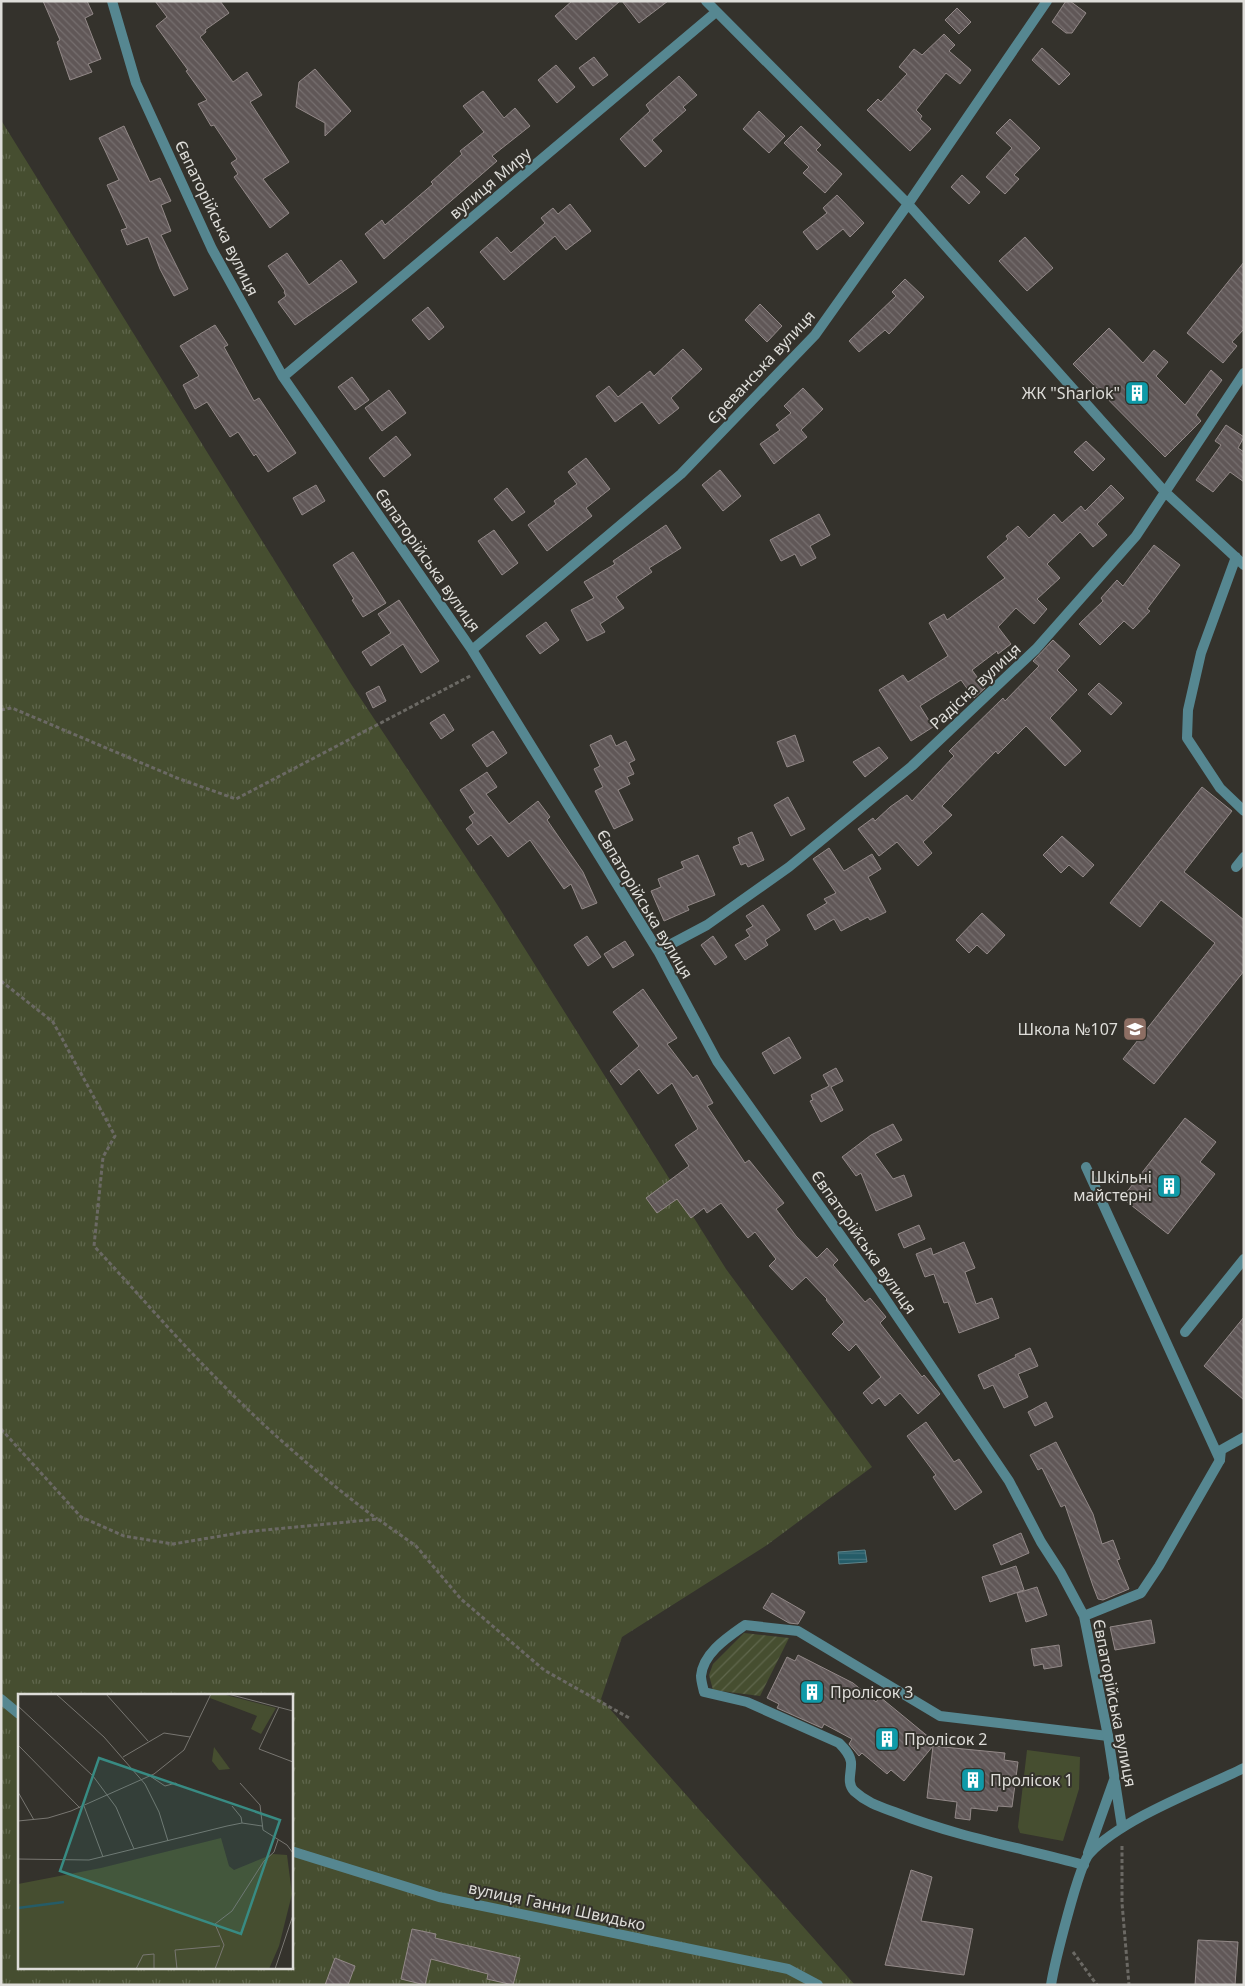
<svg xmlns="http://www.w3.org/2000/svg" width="1245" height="1986" font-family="'Noto Sans',sans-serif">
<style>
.grass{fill:url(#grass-tufts);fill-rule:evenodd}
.park{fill:#464e30}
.garden{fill:url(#garden-furrows)}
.water{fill:url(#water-rules);stroke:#5c838a}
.building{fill:url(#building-back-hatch);stroke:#938988}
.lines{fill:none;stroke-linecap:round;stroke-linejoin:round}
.path{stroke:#6b6964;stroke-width:3;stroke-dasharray:4 2.5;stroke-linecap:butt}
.service{stroke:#568791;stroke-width:10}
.minor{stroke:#568791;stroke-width:10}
.labels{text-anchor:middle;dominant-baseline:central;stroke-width:4;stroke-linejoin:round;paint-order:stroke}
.street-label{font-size:16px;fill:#deddd9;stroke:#34322c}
.poi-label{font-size:16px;fill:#deddd9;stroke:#34322c;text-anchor:end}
.inset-river{fill:none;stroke:#255c68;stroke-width:2.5}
.inset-road{fill:none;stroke:#787671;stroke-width:1}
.view{fill:#388b83;fill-opacity:0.15;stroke:#388b83;stroke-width:2.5}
.inset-edge{fill:none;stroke:#deddd9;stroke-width:2.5}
</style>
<defs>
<pattern id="grass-tufts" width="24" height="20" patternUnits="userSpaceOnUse" patternTransform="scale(1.25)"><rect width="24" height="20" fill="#464e30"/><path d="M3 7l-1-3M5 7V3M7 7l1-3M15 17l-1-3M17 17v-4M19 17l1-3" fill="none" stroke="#60674d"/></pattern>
<pattern id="garden-furrows" width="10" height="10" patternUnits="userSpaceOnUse" patternTransform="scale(1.25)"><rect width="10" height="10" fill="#464e30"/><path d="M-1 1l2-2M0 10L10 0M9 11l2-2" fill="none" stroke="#60674d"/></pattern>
<pattern id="water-rules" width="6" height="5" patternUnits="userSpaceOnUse" patternTransform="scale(1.25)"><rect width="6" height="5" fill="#255c68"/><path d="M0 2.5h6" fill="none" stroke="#44737d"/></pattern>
<pattern id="building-back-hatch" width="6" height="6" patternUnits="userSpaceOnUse" patternTransform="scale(1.25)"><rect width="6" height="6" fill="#605757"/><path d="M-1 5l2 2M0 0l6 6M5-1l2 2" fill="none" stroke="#766f6f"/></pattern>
</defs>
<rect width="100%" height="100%" fill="#34322c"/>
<path class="grass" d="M1,120L351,684L493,898L726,1269L872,1467L767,1545L622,1637L601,1699L855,1985H1ZM19,1695H291V1967H19Z"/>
<path class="park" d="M1027,1750L1080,1757L1079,1789L1063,1841L1020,1833L1018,1827Z"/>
<path class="garden" d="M744,1633L789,1638L760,1696L713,1690L709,1675L713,1664Z"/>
<path class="water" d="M865,1550L867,1562L839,1564L838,1552Z"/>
<path class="building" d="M43,1H87L93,14L85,18L101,59L88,64L92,72L70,80L57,42L60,40Z
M155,1H220L229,13L205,30L206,32L200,37L233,82L247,72L262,95L250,102L289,162L263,179L289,213L270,228L234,177L238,174L231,163L237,159L214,125L211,126L198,104L207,100L186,71L188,70L156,26L167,17Z
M572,1H620L576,40L555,16Z
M622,1H668L639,23Z
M1066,1H1070L1086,13L1072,33H1066L1052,22Z
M957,8L971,22L959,34L945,20Z
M944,34L955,45L949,51L971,70L960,84L946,73L916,110L922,116L920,119L931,129L910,151L867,110L878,99L881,102L907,74L899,67L914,49L922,55Z
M1042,48L1070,74L1059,85L1032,60Z
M594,57L608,75L593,86L579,68Z
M556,65L575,87L557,103L538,80Z
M315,69L351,111L325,136V123L296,107L299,82Z
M679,76L697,95L683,107L686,110L652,140L662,151L645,167L620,139L650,111L646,105Z
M483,91L504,118L515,108L530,126L492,156L497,161L384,259L365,234L382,220L385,225L433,184L431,182L462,154L460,151L484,132L463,106Z
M759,111L785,136L769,153L743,129Z
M1010,119L1040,148L1014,175L1019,179L1005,194L986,177L1012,148L996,133Z
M124,126L150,182L160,178L171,201L161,205L171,231L161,235L188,289L174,296L160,269L148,237L127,245L121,230L127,228L107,185L119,180L99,138Z
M801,126L821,145L816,150L842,174L825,193L803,173L809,167L784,143Z
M962,175L980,192L969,204L951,187Z
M837,195L864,223L850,237L843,229L817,250L803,232L827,213L823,208Z
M570,204L591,231L566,250L555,236L504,280L480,252L497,237L511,253L545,223L541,218L553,208L558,214Z
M1025,237L1053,268L1027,291L999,261Z
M287,253L309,285L341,260L357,282L295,325L278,302L286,296L284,292L285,291L268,266Z
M1244,262V329L1232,342L1237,346L1223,363L1187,333Z
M905,279L924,297L889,334L885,330L859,352L849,341L896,296L892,292Z
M760,304L782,326L767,342L745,320Z
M428,307L444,327L429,340L412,320Z
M215,325L228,345L224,347L254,401L259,398L296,453L268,472L256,454L254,456L238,432L230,437L207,402L195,409L183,385L199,376L180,346Z
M1109,328L1143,363L1154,350L1168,362L1156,376L1185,405L1211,370L1222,380L1196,415L1201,421L1165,457L1073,364Z
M683,349L702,369L671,398L679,408L659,424L642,402L615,422L596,396L609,386L618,397L650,371L654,376Z
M352,377L369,400L355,410L338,387Z
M803,388L823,409L801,430L807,437L774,464L760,444L780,430L776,425L791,413L784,406Z
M389,390L406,413L382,431L365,408Z
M1226,425L1244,437L1238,448L1244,452V482L1230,472L1213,492L1196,480L1221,445L1215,441Z
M396,436L411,455L384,477L369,458Z
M1086,441L1105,459L1093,471L1074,452Z
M586,458L610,489L586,508L592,516L547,551L528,525L556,504L554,501L577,484L568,472Z
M720,470L741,496L723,511L702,485Z
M316,485L325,501L302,515L293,498Z
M1111,485L1124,498L1097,524L1107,535L1093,547L1080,532L1047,564L1060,578L1037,599L1047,609L1034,624L1016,608L998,627L1011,644L998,654L997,651L972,670L985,688L974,698L961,680L920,706L933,727L911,741L879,690L903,675L908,682L948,656L929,623L944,614L947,620L1005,578L987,557L1008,539L1006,536L1018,526L1029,538L1054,514L1062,523L1081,506L1085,511Z
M507,488L525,512L512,521L494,499Z
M819,514L830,535L810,546L816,558L801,566L795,554L781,561L770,540Z
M666,525L681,548L649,568L652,572L616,597L624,608L600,624L605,632L587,641L571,610L594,598L584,582L615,564L613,561Z
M494,530L518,563L502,575L478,541Z
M1154,545L1180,565L1147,609L1150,611L1133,629L1124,621L1100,645L1079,624L1103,601L1101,598L1117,580L1123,586Z
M353,552L386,603L363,617L352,600L354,599L333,565Z
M399,600L439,661L421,673L403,644L371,666L362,652L391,633L378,614Z
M546,622L559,640L540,654L526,636Z
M1053,640L1070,656L1057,670L1077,690L1050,718L1081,751L1065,766L1026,726L998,754L996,751L942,806L952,815L923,842L932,853L918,866L897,842L879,856L858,829L873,818L875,821L890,807L907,795L912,801L954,756L949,751L1003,698L1005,701L1039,666L1033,661Z
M1099,683L1122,703L1111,715L1088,694Z
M379,686L386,701L373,708L366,693Z
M444,714L454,730L441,739L430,723Z
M493,731L507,753L487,767L472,745Z
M611,735L616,746L626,741L635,760L629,763L634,774L627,777L630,784L618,790L633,820L614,829L595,791L603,787L594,769L600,766L590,745Z
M795,735L804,761L787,767L777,742Z
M879,747L888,758L865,777L853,762Z
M487,772L497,787L486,794L509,824L538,801L550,817L547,820L583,872L597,903L582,909L571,884L564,889L530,840L508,857L491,835L478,845L466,829L473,823L469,817L475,813L460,790Z
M1202,787L1232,811L1184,872L1244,920V971L1154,1084L1123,1059L1215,943L1161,900L1140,927L1110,903Z
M788,797L805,829L791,836L774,805Z
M752,832L764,860L748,867L746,863L741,865L733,847L740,844L738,838Z
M1062,836L1094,865L1083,877L1069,865L1061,873L1043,855Z
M829,848L844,871L872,854L881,869L868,877L886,912L870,920L868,917L841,931L834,919L815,930L807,915L827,903L824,899L836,893L813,859Z
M698,855L715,895L687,906L689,910L664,921L651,891L661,887L658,879L684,868L681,862Z
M763,905L780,930L765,940L768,945L745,960L735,945L750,936L746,930L753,926L746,916Z
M982,913L1005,935L987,954L977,945L969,953L956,940Z
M587,936L601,957L588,966L574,945Z
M713,936L727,957L715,965L701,945Z
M625,941L634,955L613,968L604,954Z
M643,989L677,1038L667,1044L693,1078L697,1075L713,1103L707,1106L745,1163L749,1160L784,1203L776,1209L796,1236L817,1258L827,1248L838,1260L833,1265L865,1302L870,1298L886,1317L880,1323L922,1377L924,1375L940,1394L918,1414L900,1393L885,1406L879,1398L872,1404L863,1393L881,1377L856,1344L849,1351L832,1334L844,1322L826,1300L827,1299L806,1277L792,1290L769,1266L776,1259L755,1232L748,1238L721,1203L707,1213L704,1208L691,1218L677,1199L657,1213L646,1198L689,1166L675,1145L698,1129L672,1083L658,1094L639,1069L621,1085L610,1071L639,1046L613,1012Z
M789,1037L801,1058L774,1074L762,1053Z
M836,1068L843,1081L831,1087L843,1110L821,1122L810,1101L813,1100L811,1095L829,1086L823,1075Z
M1185,1118L1216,1142L1200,1162L1215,1174L1168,1234L1122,1198Z
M893,1124L902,1140L875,1154L893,1179L904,1175L912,1196L876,1211L861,1173L856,1176L842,1157L871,1135Z
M919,1225L925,1239L904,1248L898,1234Z
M964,1242L975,1268L965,1272L976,1304L992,1298L999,1318L959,1333L948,1302L944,1303L934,1274L925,1277L916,1254L931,1248L933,1255Z
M1244,1317V1400L1204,1366Z
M1030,1348L1038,1366L1018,1374L1028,1397L1004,1408L993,1385L984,1389L978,1375L1016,1357L1015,1355Z
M1046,1402L1053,1417L1035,1426L1028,1412Z
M926,1422L954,1462L959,1459L982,1492L955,1510L933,1477L936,1475L907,1436Z
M1056,1442L1093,1514L1102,1544L1113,1540L1120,1559L1117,1560L1129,1589L1103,1600L1098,1599L1093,1586L1065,1505L1061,1507L1042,1468L1038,1470L1030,1455Z
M1021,1533L1029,1553L1001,1565L993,1545Z
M1016,1566L1024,1590L990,1602L982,1577Z
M1037,1587L1047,1615L1026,1622L1017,1593Z
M772,1593L805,1612L798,1624L789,1623L763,1608Z
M1151,1620L1155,1643L1115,1650L1110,1627Z
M1059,1645L1062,1666L1044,1669L1043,1664L1034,1666L1031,1649Z
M798,1655L853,1683L876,1702L880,1697L936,1743L933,1746L1005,1753L1004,1760L1018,1762L1012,1807L998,1806L997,1811L971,1808L970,1820L955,1818L957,1802L927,1798L933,1746L904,1781L891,1770L887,1774L862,1753L859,1756L849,1744L852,1739L824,1724L822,1728L777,1708L779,1704L767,1698L787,1657L795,1661Z
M911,1870L932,1877L921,1921L973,1929L964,1975L885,1965Z
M412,1929L436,1934L435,1938L520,1958L513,1985L487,1979L488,1974L431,1959L425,1985L401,1979Z
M1198,1940L1238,1942L1235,1985H1195Z
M335,1958L355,1966L348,1985H325Z"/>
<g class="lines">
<path class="path" d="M1,710L12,708L177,778L236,799L472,675
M1,981L53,1022L115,1136L103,1157L94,1246C136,1291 176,1338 219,1381C268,1431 321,1477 377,1519
M1,1429L81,1517L124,1536L173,1544L245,1532L378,1519L416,1546L461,1599L544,1670L631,1719
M1122,1846V1903L1129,1985
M1073,1952L1097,1985"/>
<path class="service" d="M1086,1167L1220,1460
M1185,1332L1244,1259
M1220,1460L1221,1450L1244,1437
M1084,1865C1022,1848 958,1837 897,1813C881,1807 867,1803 854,1791C846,1782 852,1772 851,1762C850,1754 844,1748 839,1743L747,1702L704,1692C703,1687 701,1681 701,1676C703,1653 728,1637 745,1625L798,1631L940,1716L1108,1736"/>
<path class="minor" d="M112,1L136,83L212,249L283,377L472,650L658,951L717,1061L878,1288L1009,1481L1041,1542L1061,1573L1084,1616L1108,1736L1122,1827
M706,1L908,204L1165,492L1244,565
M283,377L716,12
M1236,557L1201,653L1188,710L1187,738L1220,788L1244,811
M472,650L681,474L815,335L908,204L1047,1
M1236,867L1244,857
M658,951L707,925L789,867L912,766L1036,649L1136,536L1244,373
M1084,1616L1141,1593L1159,1566L1220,1460
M1,1699L19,1714
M291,1851L439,1897L788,1969L818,1985
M1088,1853L1114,1780
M1051,1985C1054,1966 1079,1863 1090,1853C1123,1818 1199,1790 1244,1768"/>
</g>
<defs>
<symbol id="building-square" viewBox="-11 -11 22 22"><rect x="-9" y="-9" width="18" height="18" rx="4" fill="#0f9aa8" stroke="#34322c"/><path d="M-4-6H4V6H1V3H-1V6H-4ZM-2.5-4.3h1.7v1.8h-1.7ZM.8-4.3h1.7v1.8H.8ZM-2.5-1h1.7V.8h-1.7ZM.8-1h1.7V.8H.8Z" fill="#fff"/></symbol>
<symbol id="school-square" viewBox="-11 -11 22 22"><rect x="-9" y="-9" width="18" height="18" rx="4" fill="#8d6e63" stroke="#34322c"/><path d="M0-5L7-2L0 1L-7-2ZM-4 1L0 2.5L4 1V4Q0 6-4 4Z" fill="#fff"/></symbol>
</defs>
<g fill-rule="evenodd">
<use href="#building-square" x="1123" y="379" width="28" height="28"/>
<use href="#school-square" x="1121" y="1015" width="28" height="28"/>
<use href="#building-square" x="1155" y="1172" width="28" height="28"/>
<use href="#building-square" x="798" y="1678" width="28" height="28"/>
<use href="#building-square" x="873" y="1725" width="28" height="28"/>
<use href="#building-square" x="959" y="1766" width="28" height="28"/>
</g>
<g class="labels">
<g class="street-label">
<text transform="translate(490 183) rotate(-40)">вулиця Миру</text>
<text transform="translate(217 218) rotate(64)">Євпаторійська вулиця</text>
<text transform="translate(761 367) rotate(-47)">Єреванська вулиця</text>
<text transform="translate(428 560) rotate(55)">Євпаторійська вулиця</text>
<text transform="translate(975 686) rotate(-43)">Радісна вулиця</text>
<text transform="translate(645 904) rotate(59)">Євпаторійська вулиця</text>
<text transform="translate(864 1242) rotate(55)">Євпаторійська вулиця</text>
<text transform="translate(1115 1703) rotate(79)">Євпаторійська вулиця</text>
<text transform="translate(557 1906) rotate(12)">вулиця Ганни Швидько</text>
</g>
<g class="poi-label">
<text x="1120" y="393">ЖК "Sharlok"</text>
<text x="1118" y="1029">Школа №107</text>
<text x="1152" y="1177">Шкільні<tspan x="1152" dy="18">майстерні</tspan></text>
<text x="830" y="1692" text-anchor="start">Пролісок 3</text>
<text x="904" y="1739" text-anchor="start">Пролісок 2</text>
<text x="990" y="1780" text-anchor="start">Пролісок 1</text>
</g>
</g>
<g transform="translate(18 1694)">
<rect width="275" height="275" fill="#34322c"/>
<path d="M203,144L211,172L216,176L255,160L269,161L274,200L261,252L251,275H0V190L83,174Z" fill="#464e30"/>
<path d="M196,53L212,75L201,76L194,67Z" fill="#464e30"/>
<path d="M193,0H204L258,14L243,40L233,35L239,22L192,4Z" fill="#464e30"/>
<path class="inset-river" d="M0,214L46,208"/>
<path class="inset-road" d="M38,0L86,43L127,90L141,118L150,147M88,0L130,47M210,0L275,17M0,12L75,82L98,113L116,155M261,13L241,55L275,68M0,51L62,114M105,63L146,39L172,43M132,82L147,92L158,89L160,92M222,89L242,111L245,136L269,151L275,159M0,98L16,126M66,112L85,163M214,112L223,123L224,129M0,127L30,124L53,117L136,80L166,56L193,0M0,165L71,166L209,132L224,129L244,132M118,275L125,261L136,260V275M159,275L157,256L202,252M197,275L206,251L197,230L214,217L246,167L256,158L260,146M257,275L275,221"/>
<path class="view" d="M81,64L262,126L223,240L42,177Z"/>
<rect width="275" height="275" class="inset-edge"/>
</g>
<rect width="1245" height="1986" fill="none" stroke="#deddd9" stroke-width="5"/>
</svg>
